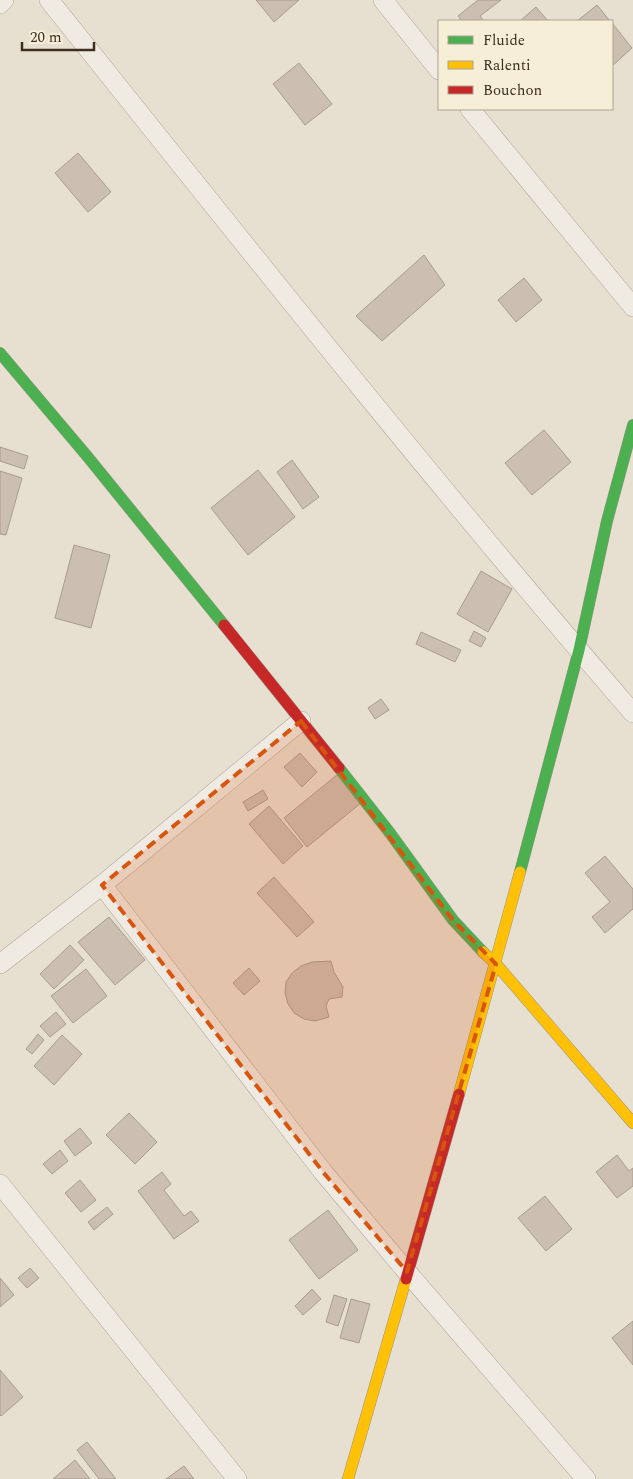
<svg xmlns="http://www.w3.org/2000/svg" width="633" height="1479" font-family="Spectral,serif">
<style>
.building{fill:#cbbfb2;stroke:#a89c90}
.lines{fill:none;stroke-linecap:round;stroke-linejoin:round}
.street-casing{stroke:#ada599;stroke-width:20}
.fast-casing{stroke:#9c958a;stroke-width:12}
.slow-casing{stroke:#9c958a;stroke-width:12}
.jam-casing{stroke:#9c958a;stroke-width:12}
.street{stroke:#efebe3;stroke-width:19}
.fast{stroke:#4caf50;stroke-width:11}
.slow{stroke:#ffc107;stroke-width:11}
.jam{stroke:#c62828;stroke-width:11}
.marked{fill:#d7550e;fill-opacity:0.2;stroke:#d7550e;stroke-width:4;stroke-dasharray:10 6;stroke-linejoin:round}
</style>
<rect width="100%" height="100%" fill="#e7e0d1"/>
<path class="building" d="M256,0H299L274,22Z
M478,0H501L480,16L484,21H462L458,16Z
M597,5L610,21H577Z
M536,7L548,21H520Z
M612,23L632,48L612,66Z
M299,63L332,104L305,125L273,84Z
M78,153L111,192L88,212L55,173Z
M424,255L445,285L382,341L356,316Z
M524,278L542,300L516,322L498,300Z
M544,430L571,462L532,495L505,463Z
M0,447L28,456L24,469L0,461Z
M292,460L319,497L303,509L277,472Z
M258,470L295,517L248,555L211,508Z
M0,471L22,478L6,535L0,534Z
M74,545L110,555L91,628L55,618Z
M481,571L512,589L488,632L457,614Z
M474,631L486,638L481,647L469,641Z
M421,632L461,650L455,662L416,644Z
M381,699L389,710L375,719L368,708Z
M300,753L317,772L302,787L284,767Z
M338,774L361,803L307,847L284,818Z
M263,790L268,799L248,811L243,802Z
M269,806L303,846L283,864L249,824Z
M605,856L633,889V909L605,933L592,917L610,902L585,873Z
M274,877L314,922L297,937L257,893Z
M109,917L145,960L115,985L78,942Z
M70,945L84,960L54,989L40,974Z
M331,961L334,972L343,987L342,997L329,999L326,1006L329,1017L315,1021L304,1019L294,1013L288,1004L285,993L286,982L292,973L301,966L312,962Z
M249,968L260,981L244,995L233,983Z
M86,969L107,996L73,1023L51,996Z
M56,1012L66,1024L50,1037L40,1026Z
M38,1034L44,1040L32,1054L26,1049Z
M62,1035L82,1054L54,1085L34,1066Z
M129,1113L157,1142L135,1164L106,1135Z
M80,1128L92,1143L75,1156L64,1141Z
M60,1150L68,1161L52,1174L43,1164Z
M617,1155L629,1171L633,1168V1186L617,1198L596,1172Z
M162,1172L171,1184L164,1190L184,1216L191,1211L199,1221L174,1239L138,1191Z
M80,1180L96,1200L81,1212L65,1193Z
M545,1196L572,1229L546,1251L518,1218Z
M107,1207L113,1214L94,1230L88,1222Z
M328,1210L358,1250L319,1279L289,1240Z
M30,1268L39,1278L27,1288L18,1278Z
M0,1278L14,1295L0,1307Z
M312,1289L321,1299L303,1315L295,1306Z
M334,1295L347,1299L338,1326L326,1322Z
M351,1299L370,1304L359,1343L340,1338Z
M633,1321V1365L612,1338Z
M0,1370L23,1397L1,1416L0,1415Z
M87,1442L116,1479H99L77,1450Z
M75,1460L90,1479H53Z
M184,1466L194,1479H166Z"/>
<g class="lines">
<defs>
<path id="street" d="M49,0C241,240 432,481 633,713
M383,0L439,70
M0,4L4,0
M470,109L633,307
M102,885L323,1172L407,1272L586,1479
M0,964L102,885L301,721
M0,1184L237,1479"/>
<path id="fast" d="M0,353L87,456L224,625
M339,768L390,833L453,920L483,952
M520,872L579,650L607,521L633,425"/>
<path id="slow" d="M483,952L496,964L633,1123
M459,1094L520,872
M348,1479L406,1279"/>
<path id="jam" d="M224,625L339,768
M406,1279L459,1094"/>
</defs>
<use href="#street" class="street-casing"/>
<use href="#fast" class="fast-casing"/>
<use href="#slow" class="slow-casing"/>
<use href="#jam" class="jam-casing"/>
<use href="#street" class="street"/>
<use href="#fast" class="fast"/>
<use href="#slow" class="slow"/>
<use href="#jam" class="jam"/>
</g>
<path class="marked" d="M301,721L453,920L496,964L407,1272L323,1172L102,885Z"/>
<rect x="438" y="20" width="175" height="90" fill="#f7eed8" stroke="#ada18e"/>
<rect x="448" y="36" width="25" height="8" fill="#4caf50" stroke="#ada18e"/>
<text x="483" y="45" font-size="15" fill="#3d2e20">Fluide</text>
<rect x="448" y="61" width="25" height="8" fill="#ffc107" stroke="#ada18e"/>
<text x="483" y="70" font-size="15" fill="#3d2e20">Ralenti</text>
<rect x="448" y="86" width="25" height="8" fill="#c62828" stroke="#ada18e"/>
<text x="483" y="95" font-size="15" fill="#3d2e20">Bouchon</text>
<path d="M22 42v8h72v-8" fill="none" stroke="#3d2e20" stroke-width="2.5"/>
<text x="30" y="42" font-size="15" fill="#3d2e20" stroke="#f7eed8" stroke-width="4" paint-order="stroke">20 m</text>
</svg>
